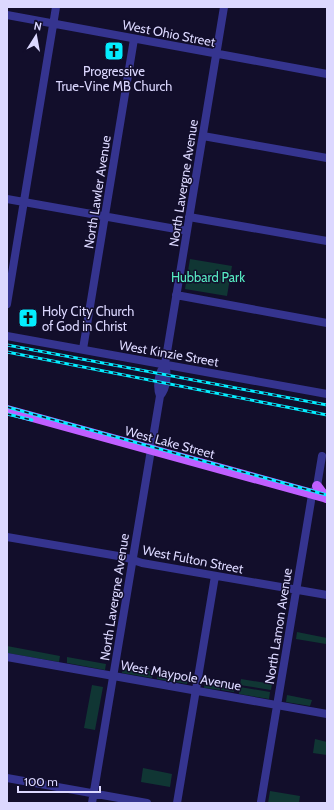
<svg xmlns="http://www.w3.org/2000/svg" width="334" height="810" font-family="Cabin,sans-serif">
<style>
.green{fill:#103634}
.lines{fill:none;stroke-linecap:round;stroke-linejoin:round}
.minor{stroke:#35348f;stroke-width:8}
.major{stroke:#bf5fff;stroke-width:10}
.rail-casing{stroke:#04edff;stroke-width:3}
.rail{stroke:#120e2b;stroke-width:1.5;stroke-dasharray:4.5;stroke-linecap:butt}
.labels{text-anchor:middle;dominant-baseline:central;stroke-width:3;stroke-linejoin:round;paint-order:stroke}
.street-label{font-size:13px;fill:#dcd8ff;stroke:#120e2b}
.poi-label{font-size:13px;fill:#dcd8ff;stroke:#120e2b}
.park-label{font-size:13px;fill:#57ecc3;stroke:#120e2b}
</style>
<rect width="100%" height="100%" fill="#120e2b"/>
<path class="green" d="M190,259L232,266L227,296L185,289Z
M297,632L327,638L326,644L296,639Z
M7,646L60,656L59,662L7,653Z
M67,657L106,664L105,670L67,663Z
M123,667L153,672L152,678L122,673Z
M158,672L169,675L168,681L157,679Z
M170,675L188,678L187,684L169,681Z
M241,679L272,684L271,690L240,685Z
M205,681L221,684L220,690L204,688Z
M222,684L235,686L234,692L221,690Z
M92,685L103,687L95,730L84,728Z
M240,687L270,692L269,699L239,694Z
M287,695L312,700L310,706L286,702Z
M315,739L327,742V755L313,753Z
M143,768L172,774L170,787L141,782Z
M270,791L300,796L299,803H268Z"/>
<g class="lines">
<path class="minor" d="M7,15L327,74
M203,136L327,158
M7,199L187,231
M189,217L327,241
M176,295L327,323
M7,304L56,7
M7,336L327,394
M83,349L134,39
M160,396C156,386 159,372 165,364L224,7
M7,537L124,557L142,563L327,595
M7,657L327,714
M7,778L147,803
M261,802L311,501L312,494L317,486L322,456
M92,803L160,396C167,388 168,374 165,364
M177,803L215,576"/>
<path class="major" d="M7,410L327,498
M317,486L326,498"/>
<defs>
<path id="rail" d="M7,345L327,405
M7,352L327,415
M7,407L327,495
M7,414L32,420"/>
</defs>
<use href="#rail" class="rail-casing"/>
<use href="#rail" class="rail"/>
</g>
<defs>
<symbol id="church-square" viewBox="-11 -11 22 22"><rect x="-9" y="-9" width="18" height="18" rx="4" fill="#04edff" stroke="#120e2b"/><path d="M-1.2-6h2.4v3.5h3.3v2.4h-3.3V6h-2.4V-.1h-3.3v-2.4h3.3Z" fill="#111"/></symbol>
</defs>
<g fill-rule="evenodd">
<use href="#church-square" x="103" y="40" width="22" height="22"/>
<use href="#church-square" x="17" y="307" width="22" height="22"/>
</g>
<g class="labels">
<g class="street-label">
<text transform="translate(169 33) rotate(11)">West Ohio Street</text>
<text transform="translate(183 183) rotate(-81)">North Lavergne Avenue</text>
<text transform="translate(97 192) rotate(-81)">North Lawler Avenue</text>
<text transform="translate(169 353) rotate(10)">West Kinzie Street</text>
<text transform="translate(170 442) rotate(15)">West Lake Street</text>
<text transform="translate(193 559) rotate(11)">West Fulton Street</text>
<text transform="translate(114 597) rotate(-81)">North Lavergne Avenue</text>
<text transform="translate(278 626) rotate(-81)">North Lamon Avenue</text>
<text transform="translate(181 675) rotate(10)">West Maypole Avenue</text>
</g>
<g class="poi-label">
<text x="114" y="71">Progressive<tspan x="114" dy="15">True-Vine MB Church</tspan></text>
<text x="42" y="311" text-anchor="start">Holy City Church<tspan x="42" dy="15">of God in Christ</tspan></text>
</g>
<g class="park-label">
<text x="208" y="277">Hubbard Park</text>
</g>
</g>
<rect width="334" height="810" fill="none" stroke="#dcd8ff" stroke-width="16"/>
<g transform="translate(36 36) rotate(11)" stroke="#120e2b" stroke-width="3" paint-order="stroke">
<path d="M0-3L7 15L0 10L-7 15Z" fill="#dcd8ff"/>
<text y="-6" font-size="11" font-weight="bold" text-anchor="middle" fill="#dcd8ff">N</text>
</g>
<path d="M18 786v6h82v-6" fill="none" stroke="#dcd8ff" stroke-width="2"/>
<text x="24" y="786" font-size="12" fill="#dcd8ff" stroke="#120e2b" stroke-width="3" paint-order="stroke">100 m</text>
</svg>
